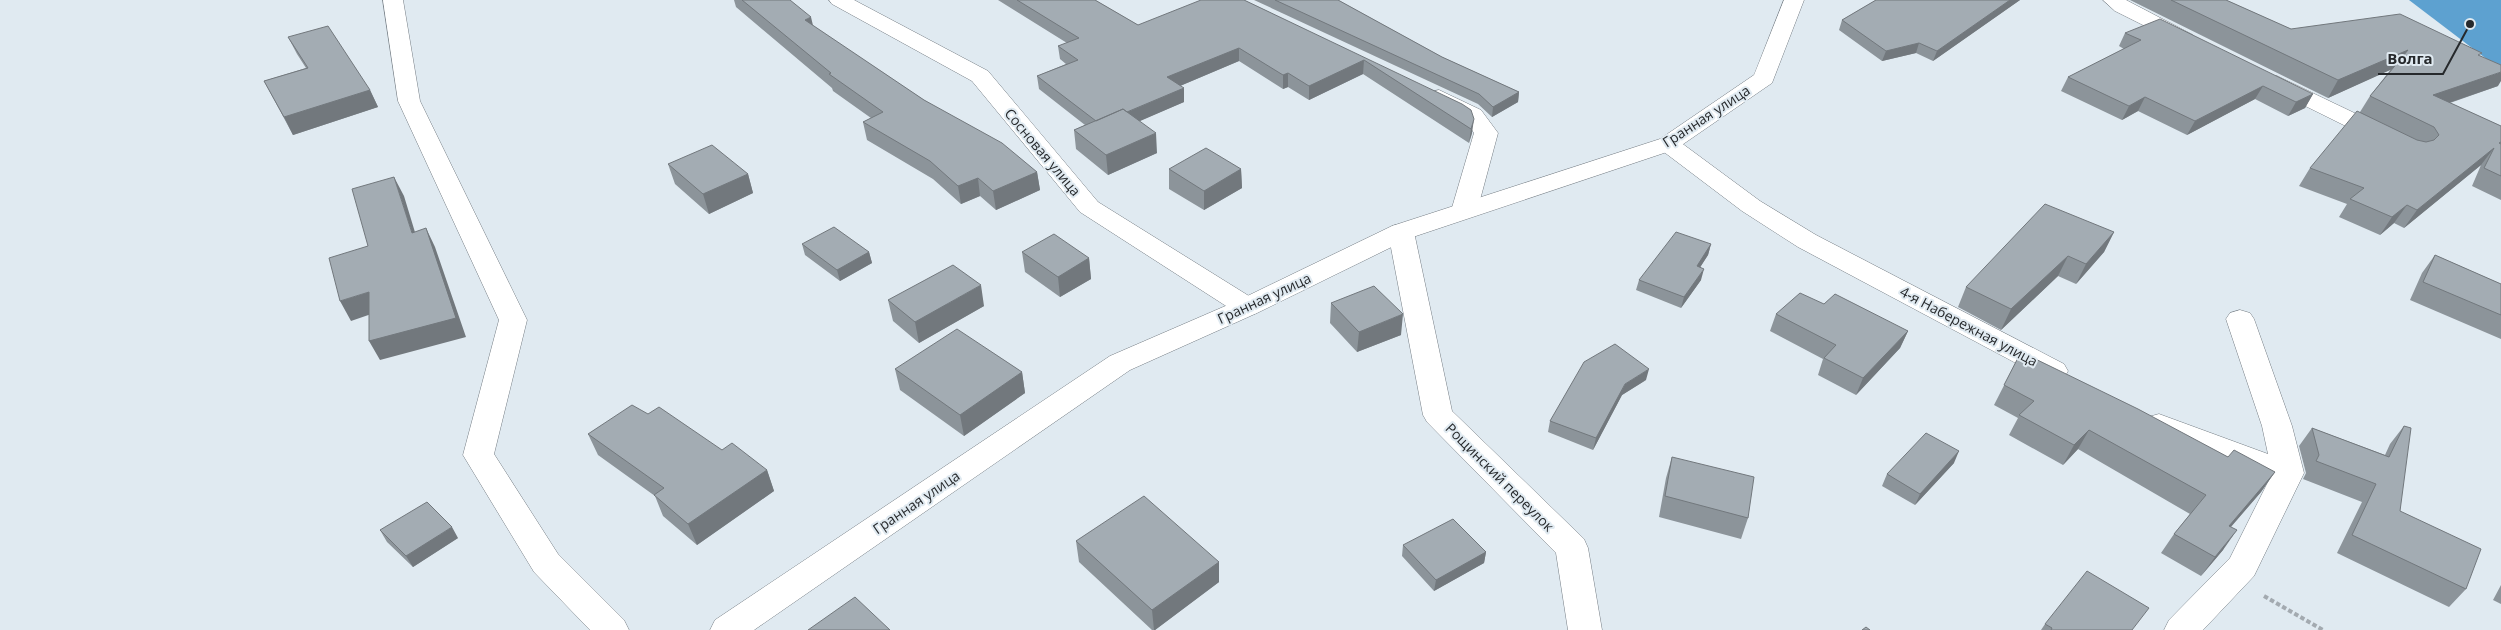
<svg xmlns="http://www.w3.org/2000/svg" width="2501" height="630" font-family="'Open Sans',sans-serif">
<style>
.water{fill:#5da1d0}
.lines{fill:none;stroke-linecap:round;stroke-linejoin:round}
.minor-casing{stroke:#757d84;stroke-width:1}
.tertiary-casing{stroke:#757d84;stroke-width:1}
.path{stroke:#a3aab0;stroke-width:4;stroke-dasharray:4.5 2.5;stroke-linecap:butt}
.minor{fill:#fff;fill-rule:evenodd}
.tertiary{fill:#fff;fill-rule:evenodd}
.wall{fill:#8c949a}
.shaded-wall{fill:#72787d}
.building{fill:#a3acb3;stroke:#72787d}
.labels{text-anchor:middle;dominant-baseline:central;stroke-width:4;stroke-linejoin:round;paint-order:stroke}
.street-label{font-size:14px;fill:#26292c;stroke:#e0eaf1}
.leader{fill:none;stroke:#26292c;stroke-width:2}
.callout-dot{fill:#26292c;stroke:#e0eaf1;stroke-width:2}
.callout-label{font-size:15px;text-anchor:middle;font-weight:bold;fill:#26292c;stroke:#e0eaf1;stroke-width:4;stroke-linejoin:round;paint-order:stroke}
</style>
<rect width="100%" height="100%" fill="#e0eaf1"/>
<path class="water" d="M2409,0H2501V70Z"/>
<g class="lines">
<defs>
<path id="minor" d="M383,0H403L420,101L527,320L494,454L558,554L624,620L629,630H590L534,572L463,455L499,320L398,101Z
M829,0H854L988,71L1098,202L1257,301L1261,307L1257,313L1247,316L1237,313L1080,212L972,81L832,4Z
M2103,0H2126L2193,35L2197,39L2193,43L2186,45L2179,43L2115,11Z
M2277,76L2392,131L2396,136L2392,141L2384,143L2376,141L2269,88L2266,83L2269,78Z
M1439,90L1481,110L1498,133L1477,211L1473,216L1464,219L1455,216L1451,211L1474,133L1465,119L1431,102L1428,97L1431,92Z
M1668,137L1676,139L1760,201L1816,235L2064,364L2068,371L2064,378L2054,381L2044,378L1798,247L1742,211L1660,149L1656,144L1660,139Z
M1401,224L1410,226L1414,232L1452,411L1584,539L1588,548L1602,630H1568L1556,553L1427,422L1423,415L1388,232L1392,226Z
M2240,310L2250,313L2254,319L2292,426L2304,473L2254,576L2203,630H2164L2169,620L2230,558L2270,478L2148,433L2144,425L2148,417L2159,414L2268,454L2262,426L2226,319L2230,313Z"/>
<path id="tertiary" d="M1784,0H1804L1772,83L1676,149L1410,238L1257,313L1130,370L754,630H710L715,620L1110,356L1237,301L1392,226L1660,139L1754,75Z"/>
</defs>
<use href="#minor" class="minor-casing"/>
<use href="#tertiary" class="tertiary-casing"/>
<path class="path" d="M2264,596L2323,630"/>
<use href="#minor" class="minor"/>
<use href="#tertiary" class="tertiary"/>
</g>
<path class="wall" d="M734,0H790L813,26L924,100L1037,172L1040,190L996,210L980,196L961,204L933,179L867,140L863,122L871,118L833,91L832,88L736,7Z
M998,0H1095L1138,25L1244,0L1471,110L1472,133L1469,143L1363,74L1309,100L1288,87L1283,89L1239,61L1180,86L1184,102L1139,121L1157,153L1108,175L1076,149L1074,130L1085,125L1039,89L1037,76L1066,64L1060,59L1058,46L1067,43Z
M1254,0H1338L1442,57L1519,92L1518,102L1492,117L1478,104Z
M1876,0H2020L1933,61L1916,53L1882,61L1839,30L1842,20Z
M2130,0H2226L2291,29L2481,56L2498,86L2450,103L2501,126V200L2472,186L2481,165L2404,228L2394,223L2380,235L2339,217L2347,204L2299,186L2310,168L2360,112L2370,96L2391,69L2328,98Z
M2125,33L2313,94L2305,108L2288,116L2255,99L2187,135L2138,111L2122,120L2061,91L2068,77L2124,49L2119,46Z
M288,37L370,90L378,107L293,135L264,81L306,68L297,54Z
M668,164L748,174L753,193L709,214L675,184Z
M1169,169H1241L1242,188L1204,210L1169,189Z
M2114,232L2104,252L2076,284L2058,276L2001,330L1958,307L1966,287Z
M802,244L869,252L872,263L840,281L805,255Z
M1711,244L1708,255L1700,267L1701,280L1681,308L1636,290L1639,280Z
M1022,252L1089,258L1091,279L1060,297L1025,272Z
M2435,255L2501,284V339L2410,300L2422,273Z
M888,300L984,306L919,343L893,321Z
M1331,303L1401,335L1357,352L1330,323Z
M1824,304L1908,331L1900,348L1856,395L1818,375L1823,359L1770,331L1776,314Z
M2021,352L2228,457L2275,472L2261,492L2231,527L2223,550L2201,576L2161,553L2174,534L2190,514L2078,449L2063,465L2009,435L2018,418L1994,405Z
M895,369L1022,372L1025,393L964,436L900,390Z
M1646,380L1622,395L1593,450L1548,432L1550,421Z
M648,414L722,450L767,470L774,491L697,545L663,516L655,496L598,455L588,434Z
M2404,426L2400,511L2466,589L2449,607L2337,553L2362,502L2303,479L2306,473L2299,446L2312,428L2385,455L2390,444Z
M1672,457L1748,518L1741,539L1659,517L1666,478Z
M1954,463L1915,505L1882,486L1887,474Z
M380,530L458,538L413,567L387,542Z
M1076,541L1219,562V582L1155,630H1152L1079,562Z
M1403,545L1486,552L1484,563L1434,591L1402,556Z
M2501,585V604L2493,600Z
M2045,624L2133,630H2041Z"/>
<path class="shaded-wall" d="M2010,0H2020L1933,61L1937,51Z
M811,17L815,34L805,20Z
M1919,43L1916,53L1882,61L1886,51Z
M1239,48V61L1168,91L1167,77Z
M2408,50L2397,67L2328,98L2338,80Z
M1364,60L1363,74L1309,100V86Z
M2501,72V81L2498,86L2422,112L2433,95Z
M1288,73V87L1283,89V75Z
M2263,86L2255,99L2187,135L2195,121Z
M1184,88V102L1101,138L1100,124Z
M370,90L378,107L293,135L284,117Z
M1519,92L1518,102L1492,117L1493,107Z
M2313,94L2305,108L2288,116L2296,102Z
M2145,97L2138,111L2122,120L2129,106Z
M1474,119L1472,133L1469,143L1471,129Z
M1156,133L1157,153L1108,175L1106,155Z
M2494,148L2481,165L2404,228L2417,210Z
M1241,169L1242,188L1204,210V191Z
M1037,172L1040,190L996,210L993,191Z
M748,174L753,193L709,214L703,194Z
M394,177L404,196L421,252L412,233Z
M978,178L980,196L961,204L958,186Z
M2407,205L2394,223L2380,235L2392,217Z
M426,228L435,247L466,337L380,360L369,341Z
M2114,232L2104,252L2076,284L2086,264Z
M1711,244L1708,255L1694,277L1697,266Z
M869,252L872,263L840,281L837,270Z
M2068,256L2058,276L2001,330L2011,309Z
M1089,258L1091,279L1060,297L1058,277Z
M1704,269L1701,280L1681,308L1684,297Z
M981,285L984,306L919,343L915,322Z
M369,292L380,311L351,321L340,301Z
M1403,314L1401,335L1357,352L1359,332Z
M1908,331L1900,348L1856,395L1863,378Z
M1649,369L1646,380L1622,395L1593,450L1596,438L1625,384Z
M1022,372L1025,393L964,436L960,415Z
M2089,430L2078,449L2063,465L2074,445Z
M1959,451L1954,463L1915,505L1920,494Z
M767,470L774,491L697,545L688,524Z
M2275,472L2261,492L2215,545L2229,526Z
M452,527L458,538L413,567L406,556Z
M2237,530L2223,550L2201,576L2215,557Z
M1486,552L1484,563L1434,591L1436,580Z
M1219,562V582L1155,630H1154L1152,610Z"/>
<path class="building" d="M742,0H790L811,17L805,20L924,100L1002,143L1037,172L993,191L978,178L958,186L930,161L863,122L883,112L829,74L831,73Z
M1017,0H1095L1138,25L1201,0H1244L1462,104L1471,110L1474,119L1471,129L1364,60L1309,86L1288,73L1283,75L1239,48L1167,77L1184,88L1127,112L1123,109L1096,121L1037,76L1078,60L1058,46L1079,38Z
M1275,0H1338L1442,57L1519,92L1493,107L1479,94Z
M1876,0H2010L1937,51L1919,43L1886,51L1842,20Z
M2171,0H2226L2291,29L2400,14L2482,53L2478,55L2501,65V72L2433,95L2501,126V142L2499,143L2501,144V176L2484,168L2494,148L2417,210L2407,205L2392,217L2350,199L2364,188L2310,168L2357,111L2417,140L2426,142L2434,140L2439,135L2434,127L2370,96L2408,50L2338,80Z
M2160,19L2313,94L2296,102L2263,86L2195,121L2145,97L2129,106L2068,77L2141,40L2125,33Z
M328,26L370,90L284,117L264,81L308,68L288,37Z
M1123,109L1156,133L1106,155L1074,130Z
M712,145L748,174L703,194L668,164Z
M1206,148L1241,169L1204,191L1169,169Z
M394,177L412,233L426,228L456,318L369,341V292L340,301L329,258L368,246L352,189Z
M2045,204L2114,232L2086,264L2068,256L2011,309L1966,287Z
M834,227L869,252L837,270L802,244Z
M1676,232L1711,244L1697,266L1704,269L1684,297L1639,280Z
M1054,234L1089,258L1058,277L1022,252Z
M2435,255L2501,284V315L2423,282Z
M953,265L981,285L915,322L888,300Z
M1374,286L1403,314L1359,332L1331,303Z
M1800,293L1824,304L1835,294L1908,331L1863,378L1824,358L1836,345L1776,314Z
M957,329L1022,372L960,415L895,369Z
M1615,344L1649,369L1625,384L1596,438L1550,421L1584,362Z
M2021,352L2138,409L2228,457L2234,450L2275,472L2229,526L2237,530L2215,557L2174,534L2206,495L2089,430L2074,445L2019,415L2034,401L2004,385Z
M632,405L648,414L659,407L722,450L732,443L767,470L688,524L654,495L664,488L588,434Z
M2404,426L2411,428L2400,511L2481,549L2466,589L2352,535L2376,484L2316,461L2319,455L2312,428L2389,457Z
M1926,433L1959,451L1920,494L1887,474Z
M1672,457L1754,477L1748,518L1665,496Z
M1144,496L1219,562L1152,610L1076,541Z
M427,502L452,527L406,556L380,530Z
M1453,519L1486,552L1436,580L1403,545Z
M2087,571L2149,608L2132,630H2051L2052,628L2045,624Z
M855,597L890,630H808Z
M1866,627L1870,630H1862Z"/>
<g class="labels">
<g class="street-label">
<text transform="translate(1706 116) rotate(-33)">Гранная улица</text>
<text transform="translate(1043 152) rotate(50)">Сосновая улица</text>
<text transform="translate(1264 298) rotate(-25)">Гранная улица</text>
<text transform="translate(1969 326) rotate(28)">4-я Набережная улица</text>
<text transform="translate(1500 477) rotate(45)">Рощинский переулок</text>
<text transform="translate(916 502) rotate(-34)">Гранная улица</text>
</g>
</g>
<path class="leader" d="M2470 24L2443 74H2378"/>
<circle class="callout-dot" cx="2470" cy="24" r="5"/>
<g class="callout-label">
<text x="2410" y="64">Волга</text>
</g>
</svg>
